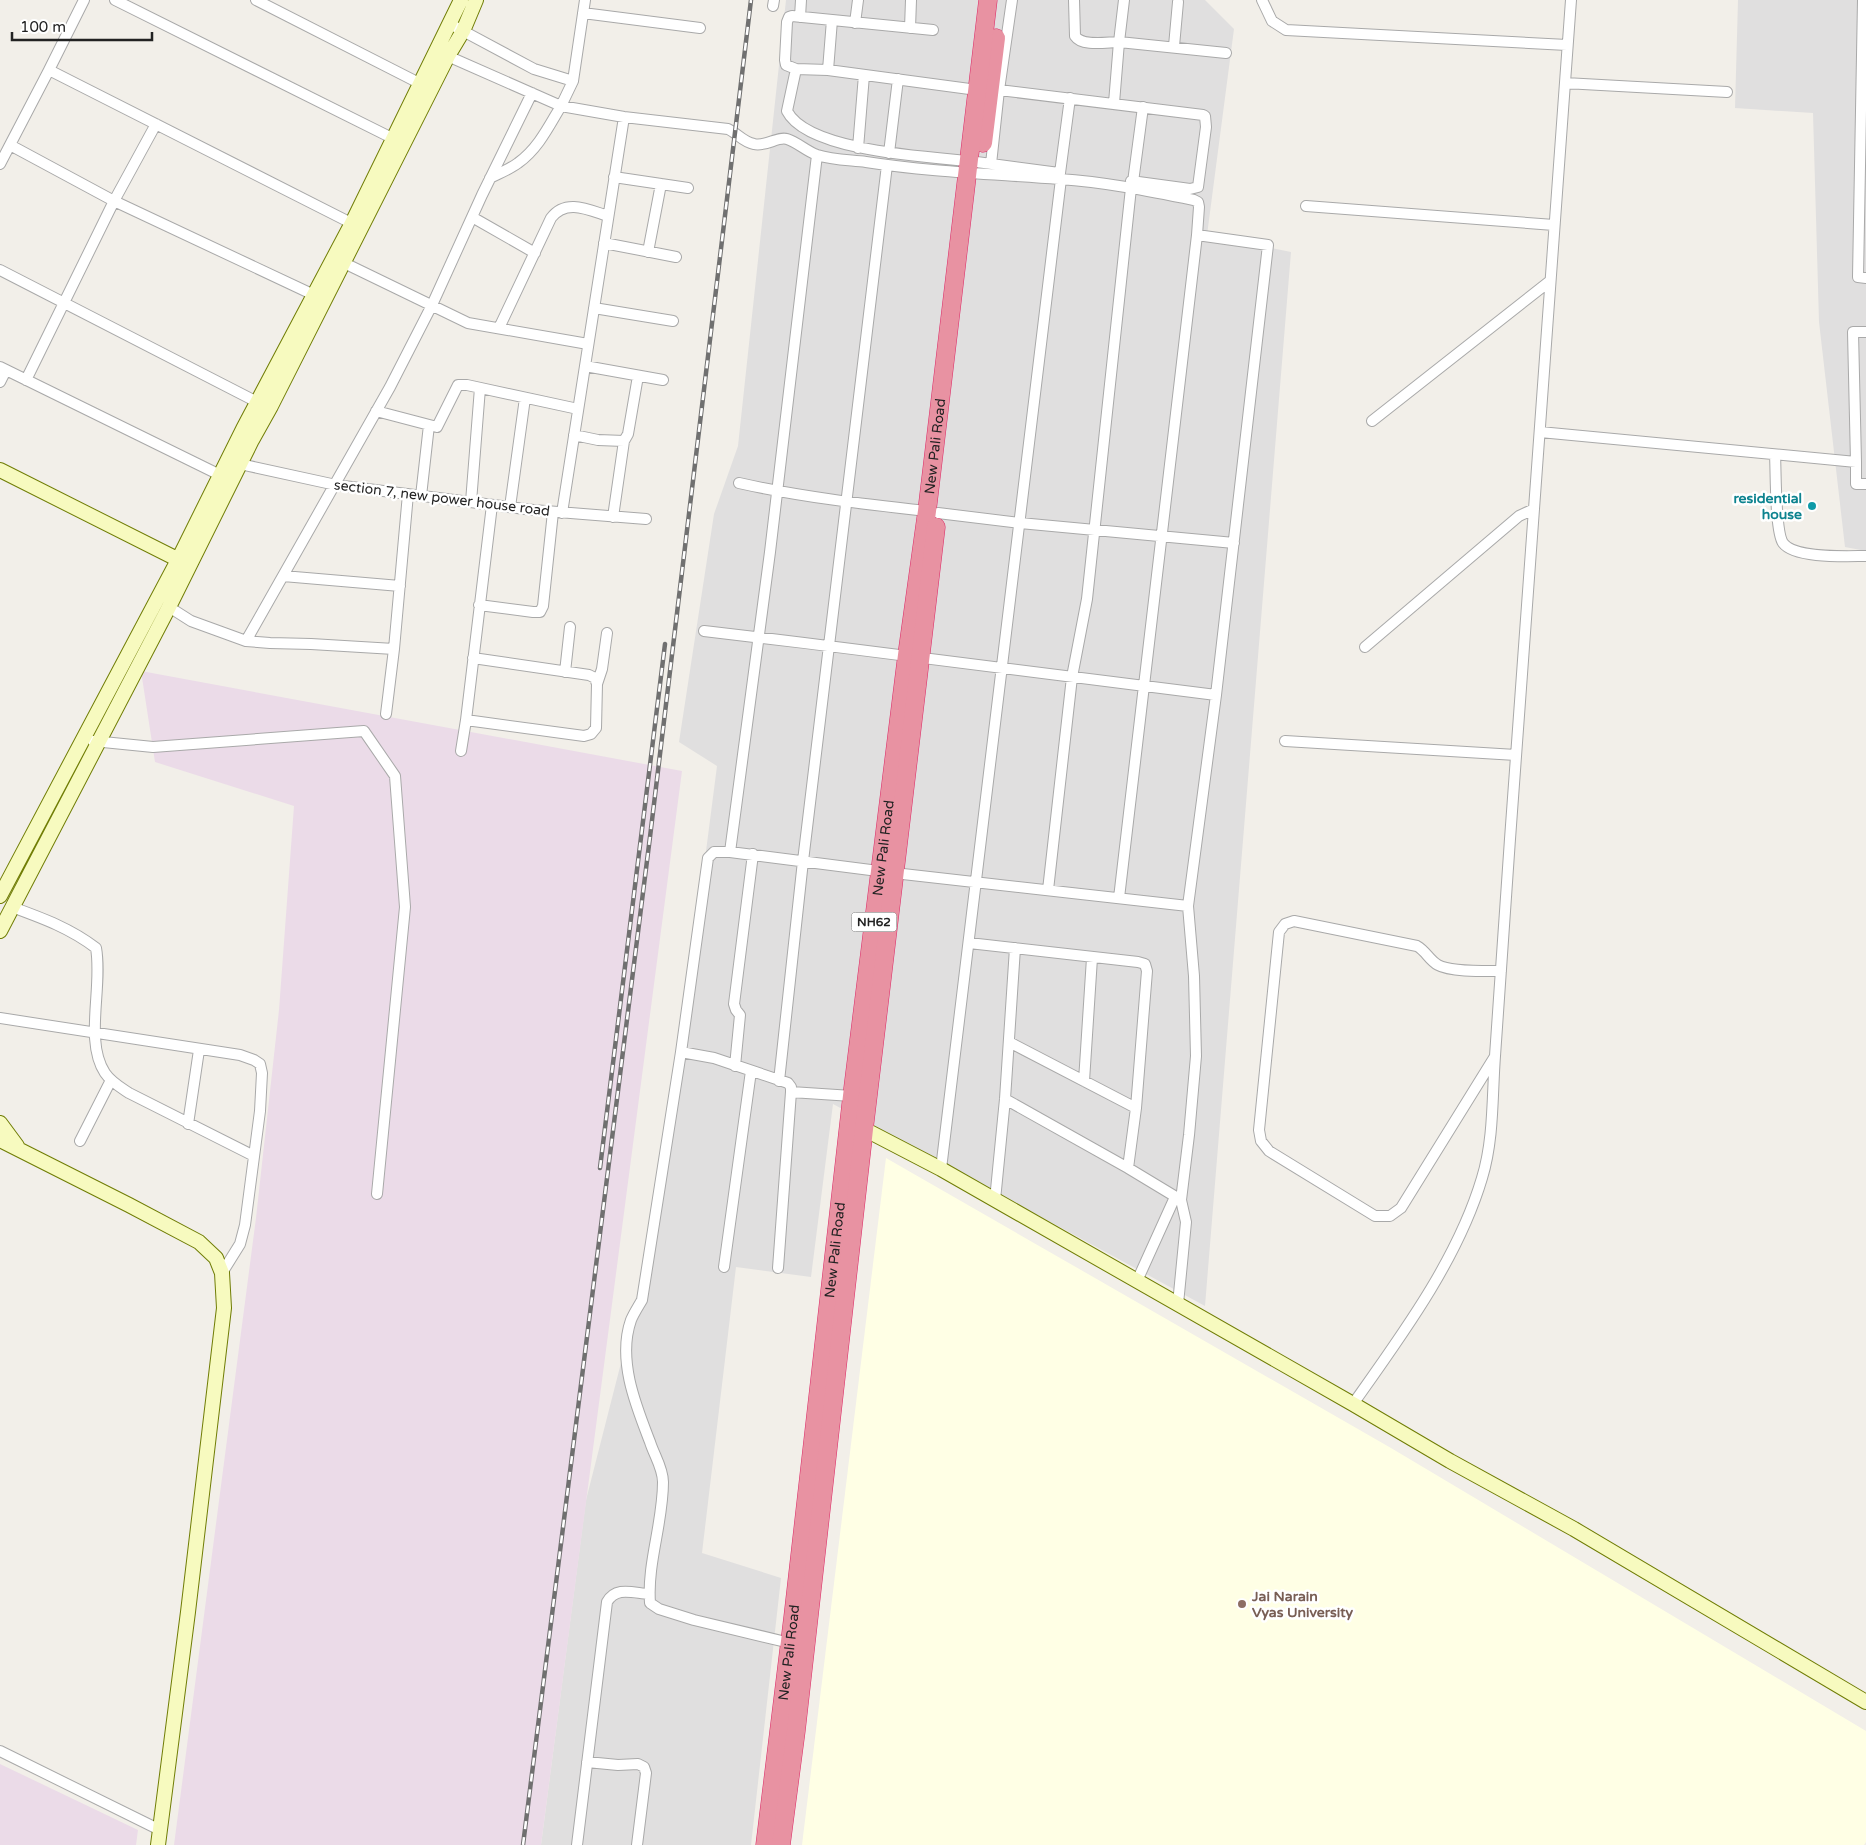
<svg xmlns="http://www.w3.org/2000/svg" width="1866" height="1845" font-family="'Varela Round',sans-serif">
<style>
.residential{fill:#e0dfdf}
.industrial{fill:#ebdbe8}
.education{fill:#ffffe5}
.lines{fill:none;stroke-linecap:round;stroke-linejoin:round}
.street-casing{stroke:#a9a9a9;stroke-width:12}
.secondary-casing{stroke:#707d05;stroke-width:16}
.highway-casing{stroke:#dc2a67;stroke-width:19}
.street{stroke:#fff;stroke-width:10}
.secondary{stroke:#f7fabf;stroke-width:14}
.highway{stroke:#e892a2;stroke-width:18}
.rail-casing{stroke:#707070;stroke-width:4.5}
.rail{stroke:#fff;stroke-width:2.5;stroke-dasharray:8;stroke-linecap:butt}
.culture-dot{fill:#0f9aa8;stroke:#fff;stroke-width:2}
.education-dot{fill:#8d6e63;stroke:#fff;stroke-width:2}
.labels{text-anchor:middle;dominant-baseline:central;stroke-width:5;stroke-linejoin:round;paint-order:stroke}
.shield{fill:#fff;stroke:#646464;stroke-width:1}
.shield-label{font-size:12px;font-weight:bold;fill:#222}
.street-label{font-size:14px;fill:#222;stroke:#fff}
.culture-label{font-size:14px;font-weight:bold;fill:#0d838f;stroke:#fff;text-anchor:end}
.education-label{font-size:14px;font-weight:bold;fill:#785e54;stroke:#fff;text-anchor:start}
</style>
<rect width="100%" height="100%" fill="#f2efe9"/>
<path class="residential" d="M786,0H1205L1234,29L1207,235L1291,252L1205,1306L833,1104L811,1277L736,1267L702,1553L781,1578L751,1845H541L586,1500L635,1308L681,1045L717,766L679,742L714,514L738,446Z
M1738,0H1866V551L1845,547L1819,322L1813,113L1735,108Z"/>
<path class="industrial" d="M141,671L682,771L541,1845H174L256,1218L279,1010L294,806L155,762Z
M0,1764L138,1830L136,1845H0Z"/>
<path class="education" d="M886,1158L1391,1448L1866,1731V1842L1864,1845H802Z"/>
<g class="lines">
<defs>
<path id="street" d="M84,0L49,70L357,226
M115,0L394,139
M256,0L421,84
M1074,0L1075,36C1082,47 1107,42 1119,42L1124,0
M1262,0L1272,21L1286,30L1567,45
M1863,0L1858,277L1866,278
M773,6L774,0
M583,13L700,28
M800,17L801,0
M855,23L858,0
M450,24L534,69L573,81
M910,28L911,0
M933,30L792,16L789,17L787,22L785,60L786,65L796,69L828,70L977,90
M1174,46L1178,2
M443,54L561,106L573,81L585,0
M796,69L787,111C807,151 928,157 969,161C999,165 1029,169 1059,173
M828,70L832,20
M1565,83L1727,92
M999,90L1012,0
M1114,103L1119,42L1226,53
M156,124L114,201L314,295
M10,145L114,201L26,380
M858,148L864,75
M889,153L898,79
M817,155L770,552L730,852L894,873L1188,906
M0,164L49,70
M991,164L999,90L1203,115L1205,116L1206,127L1198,187L1190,189L1131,181
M1060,173L1070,98
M614,177L688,188
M490,178C500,173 510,169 518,163C538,149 549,126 561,106L624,117L728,129C737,133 743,142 754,144C766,147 778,136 787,139C797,142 806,151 817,155C832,160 850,160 866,162C930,172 995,174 1059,179C1105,182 1150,191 1194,200L1198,202L1199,207L1197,235L1119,898
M1133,182L1143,107
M1306,206L1554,225
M472,217L535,253
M604,243L676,257
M648,252L661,184
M338,260L468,323L588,344
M0,270L257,402
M594,308L673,321
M499,328L551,218C566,198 589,210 608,216
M585,366L663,380
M0,367L220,475
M0,382L6,370
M376,411L437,427L458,385H467L578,409
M1372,421L1550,281
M1540,432L1856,462L1853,332H1866
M574,435L598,440L624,441L628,434L638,376
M1775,455C1776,472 1775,531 1783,543C1795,559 1848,556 1866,556
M1856,462V484H1866
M240,464L336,485L533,510L646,519
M739,483C801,497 864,504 927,511
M421,496L429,425
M471,502L480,388
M510,507L525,398
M562,513L624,117
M938,513L1020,523L1234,543
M613,517L624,441
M283,576L400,586
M479,605L533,612H540L543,606L553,512
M169,607L191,621L246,641L270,643L311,644L394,649
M704,631C875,651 1046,673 1216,695
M246,641L390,387L432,305L482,195L532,93
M1365,647L1519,516L1534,509
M565,672L570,627
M597,684L602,669L607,633
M386,714L394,649L408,494
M466,720L584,736L591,734L596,728L597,684L595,678L589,675L473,658
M93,741L153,747L364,731L395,776L405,907L377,1194
M1285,741L1516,755
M461,751L466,720L492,505
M730,852H714L708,858L681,1052L642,1300C638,1307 634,1313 631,1320C617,1360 636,1406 650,1442C654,1455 663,1468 663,1482C663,1523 647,1563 650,1603L659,1609L694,1620L790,1643
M1048,890L1072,677L1087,599L1131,188
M12,907C42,918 70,928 96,948C103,987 84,1041 105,1073C111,1082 120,1087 129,1093L254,1156
M969,943L1138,962L1145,964L1147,971L1136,1108L1128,1168
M0,1018L240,1055L254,1060L260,1064L262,1073L260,1111L245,1225L240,1244L222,1273
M1009,1042L1136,1108
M681,1052L714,1058L788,1083L791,1087V1092L852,1096
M1494,1058L1401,1208L1390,1216H1375L1269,1151L1261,1141L1259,1130L1279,932L1285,924L1294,921L1417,946C1426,951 1429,960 1438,965C1450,972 1486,971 1501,971
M735,1066L740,1015L736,1010L734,1004L753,854
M779,1081L803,861L887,165
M1084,1081L1092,958
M1005,1099L1128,1168L1181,1200
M188,1124L199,1050
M80,1141L111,1080
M941,1169L1061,179
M995,1200L1005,1099L1015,948
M724,1267L751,1071
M778,1268L791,1092
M1137,1281L1175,1197
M1178,1304L1186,1222L1181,1200L1189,1135L1196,1056L1194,976L1188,906L1216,695L1268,245L1197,235
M1353,1404C1402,1335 1458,1259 1482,1178C1494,1139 1492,1096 1495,1056C1500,984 1505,911 1510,839C1531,559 1550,280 1571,0
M0,1751L160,1830
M587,1762L618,1765L638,1764L644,1767L646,1773L637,1845
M577,1845L607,1602C616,1586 633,1593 649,1594"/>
<path id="secondary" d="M0,470L185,563
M0,896L178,560L243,429L352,223L461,0
M0,931L169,607L252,440L271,406L448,56L463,31L476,0
M0,1123L17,1146
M864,1129L941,1169L1353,1404L1450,1461L1574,1529L1866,1702
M0,1140L129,1205L199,1242L216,1258L222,1273L224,1308L188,1612L158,1845"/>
<g id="highway">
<path d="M983,143L996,38"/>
<path id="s1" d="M765,1845L793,1617L852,1096L907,655L927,511L988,0"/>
<path d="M781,1845L796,1731L864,1129L936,527"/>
</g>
</defs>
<use href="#street" class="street-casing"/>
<use href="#secondary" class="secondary-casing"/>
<use href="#highway" class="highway-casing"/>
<use href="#street" class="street"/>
<use href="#secondary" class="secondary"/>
<use href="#highway" class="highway"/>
<defs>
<path id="rail" d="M600,1168L665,644
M523,1845L650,837L751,0"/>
</defs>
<use href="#rail" class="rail-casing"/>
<use href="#rail" class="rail"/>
</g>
<circle class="culture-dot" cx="1812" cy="506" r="5"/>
<circle class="education-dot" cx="1242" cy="1604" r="5"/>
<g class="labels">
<rect class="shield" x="851.5" y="912.5" width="45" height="19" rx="4"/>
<g class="shield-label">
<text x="874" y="922">NH62</text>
</g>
<g class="street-label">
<text stroke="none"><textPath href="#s1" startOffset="1409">New Pali Road</textPath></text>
<text transform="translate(442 498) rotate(7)">section 7, new power house road</text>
<text stroke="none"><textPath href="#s1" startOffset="1004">New Pali Road</textPath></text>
<text stroke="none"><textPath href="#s1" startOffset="599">New Pali Road</textPath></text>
<text stroke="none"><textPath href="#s1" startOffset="194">New Pali Road</textPath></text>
</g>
<g class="culture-label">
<text x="1802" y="498">residential<tspan x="1802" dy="16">house</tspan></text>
</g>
<g class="education-label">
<text x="1252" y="1596">Jai Narain<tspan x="1252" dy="16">Vyas University</tspan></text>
</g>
</g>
<path d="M12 32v8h140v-8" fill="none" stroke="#222222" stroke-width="2.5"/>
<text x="20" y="32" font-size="15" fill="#222222" stroke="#ffffff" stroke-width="4" paint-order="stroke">100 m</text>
</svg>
